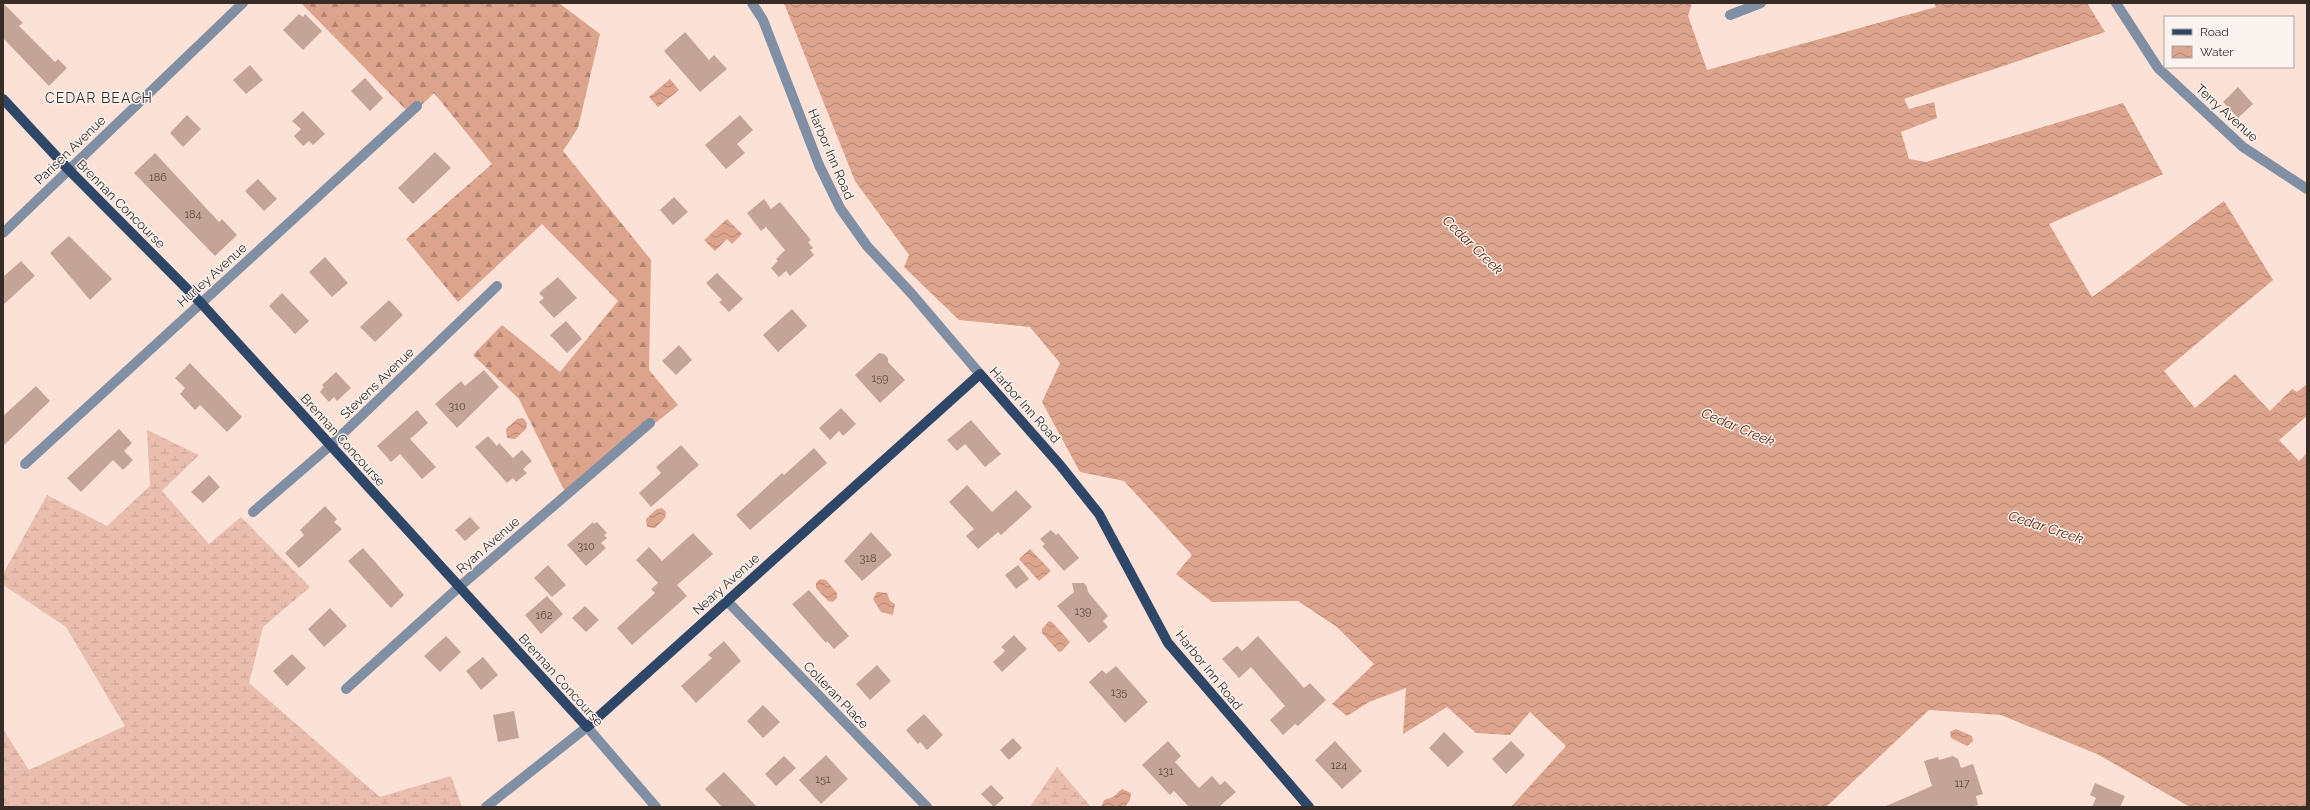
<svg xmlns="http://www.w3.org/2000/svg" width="2310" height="810" font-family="Raleway,sans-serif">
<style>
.forest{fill:url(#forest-firs)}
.wetland{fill:url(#wetland-marsh)}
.water{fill:url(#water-waves)}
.building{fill:#c5a498}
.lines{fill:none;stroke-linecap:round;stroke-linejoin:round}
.minor{stroke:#808fa3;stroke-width:10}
.major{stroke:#2e4768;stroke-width:10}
.labels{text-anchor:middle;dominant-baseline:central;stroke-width:3;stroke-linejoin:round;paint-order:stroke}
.number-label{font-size:11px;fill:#5b4a43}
.street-label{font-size:13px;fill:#382c27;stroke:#faf3f0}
.neighbourhood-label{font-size:14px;letter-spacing:1px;fill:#382c27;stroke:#faf3f0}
.water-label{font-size:14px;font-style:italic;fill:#642000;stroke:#faf3f0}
</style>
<defs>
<pattern id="forest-firs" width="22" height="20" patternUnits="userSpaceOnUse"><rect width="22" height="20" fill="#dca38d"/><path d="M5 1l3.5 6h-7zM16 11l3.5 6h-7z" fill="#b38573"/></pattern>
<pattern id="wetland-marsh" width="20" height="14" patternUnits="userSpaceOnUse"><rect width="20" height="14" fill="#e9beae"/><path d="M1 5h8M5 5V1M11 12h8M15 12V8" fill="none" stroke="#c9a396"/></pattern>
<pattern id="water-waves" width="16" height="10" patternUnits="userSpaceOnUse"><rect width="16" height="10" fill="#dca38d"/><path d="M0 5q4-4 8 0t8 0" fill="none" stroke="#b38573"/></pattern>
</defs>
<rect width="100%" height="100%" fill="#fce1d6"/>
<path class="forest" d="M301,3H559L600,34L578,128L563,151L651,260L649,370L678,405L566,494L519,399L473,355L502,325L560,372L618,301L542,224L458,302L406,239L492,164L434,93L411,115Z"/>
<path class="wetland" d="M147,430L199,455L162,491L209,544L241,517L310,587L263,627L249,683L380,797L451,776L462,807H3V729L29,770L125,726L66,627L3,585V574L47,495L107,526L150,486Z
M1057,767L1091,807H1030Z"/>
<path class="water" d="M784,3H1692L1688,16L1707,70L1936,7L1934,3H2087L2105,32L1904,99L1909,109L1934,102L1937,118L1901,132L1909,159L1926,162L2123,103L2163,174L2049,224L2092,297L2224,201L2273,280L2164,371L2195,408L2235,374L2270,411L2292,389L2297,392L2307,384V416L2279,440L2299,461L2307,453V807H2190L2097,754L2001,715L1929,710L1826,807H1511L1566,746L1530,712L1510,735L1476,733L1447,707L1403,734L1406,688L1369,702L1347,716L1332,704L1374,664L1337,627L1298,601L1212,602L1176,574L1192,555L1124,481L1080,472L1042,402L1060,363L1030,327L959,320L904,267L909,255L855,181Z
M670,79L679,90L658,107L649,97Z
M727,219L742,234L732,244L727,239L715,251L704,240Z
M523,418L527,423L526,429L515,439L507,438L506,429L517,419Z
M662,508L666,512L665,518L655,528L647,527L646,519L657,509Z
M1030,549L1051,571L1039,581L1019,559Z
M820,579L826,580L837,593V598L833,602L828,601L816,588V583Z
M877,592L887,593L890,601L895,604L893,615L881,612L873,599Z
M1049,621L1052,622L1070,642L1062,651L1059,652L1042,633V629Z
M1956,729L1972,736L1973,741L1967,746L1951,738L1950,732Z
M1122,789L1131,793L1130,800L1125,807H1101L1104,800L1113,797Z"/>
<path class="building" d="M3,3L23,23L19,26L55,62L58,59L67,68L49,86L3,38Z
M299,14L303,17L305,14L322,31L303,50L283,30Z
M685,32L709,60L714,55L727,69L700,92L664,51Z
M250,65L263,80L246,94L233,80Z
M365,78L383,98L370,111L351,91Z
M2238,87L2253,104L2238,118L2223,102Z
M303,111L325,134L313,145L309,141L303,146L294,136L301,129L292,121Z
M187,115L201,129L183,147L170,133Z
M740,115L753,130L737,144L745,153L726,169L705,145Z
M435,152L451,168L413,204L398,188Z
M155,153L219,222L222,219L237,235L215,256L134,173Z
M258,179L277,199L264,211L245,191Z
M674,197L688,212L673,225L660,210Z
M764,199L771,209L780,202L811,240L808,242L813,248L810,250L814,255L790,276L786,271L779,277L771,268L778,261L776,259L785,250L766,227L761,231L747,213Z
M69,236L112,279L90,300L50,253Z
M325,257L348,283L332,297L309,272Z
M21,261L35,276L3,305V277Z
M717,273L743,299L729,312L719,302L722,300L706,283Z
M558,277L577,298L554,318L539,302L544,298L539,293Z
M282,293L309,321L295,334L269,306Z
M389,300L403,315L375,342L360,327Z
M792,309L807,326L778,352L763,335Z
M566,321L582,339L567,353L550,335Z
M679,345L692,360L676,375L662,361Z
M879,353L884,354L888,358V362L905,380L880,403L855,375Z
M190,363L242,417L227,432L200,405L195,410L180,394L185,388L175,378Z
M484,370L499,387L457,428L435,404L461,381L465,386Z
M336,372L351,388L337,401L334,397L329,402L320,392L324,387L322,385Z
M36,386L50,401L3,446V416Z
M841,408L856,424L843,436L839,431L830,440L819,428Z
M417,410L428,423L410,439L436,467L422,479L400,454L391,462L377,446Z
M971,420L1001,454L985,467L965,444L957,451L947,440Z
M119,429L132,443L124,451L133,460L123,470L113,460L81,492L67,478Z
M488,436L497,446L499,443L513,458L522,450L532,461L523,469L527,473L516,482L513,478L507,483L475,447Z
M681,445L699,465L651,507L639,493L661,473L656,467Z
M814,448L827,463L750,530L736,515L782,473L784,475Z
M209,475L220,487L203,503L191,492Z
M967,485L992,512L1016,490L1032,507L1001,535L998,532L978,549L966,536L974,529L949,502Z
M325,506L337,519L334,522L342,529L299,568L285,553L304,535L300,530Z
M470,517L480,528L465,541L455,530Z
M593,522L594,524L597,522L607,533L604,535L607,538L601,543L606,548L586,566L567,545Z
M1051,530L1056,535L1058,533L1079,558L1064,571L1042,546L1045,544L1040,539Z
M871,532L892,555L862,581L844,561Z
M693,533L713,554L677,585L687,596L632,645L617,628L655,593L651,589L658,583L636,560L649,547L662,561Z
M363,548L404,595L391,608L348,561Z
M548,565L566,585L552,597L534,578Z
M1018,565L1029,579L1016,589L1005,575Z
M1072,583H1084L1087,587L1088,592L1108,616L1103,621L1108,627L1089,643L1057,606L1074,592Z
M809,590L849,636L834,649L827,641L826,643L792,604Z
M547,596L563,614L541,634L525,615Z
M585,606L599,620L586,632L572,618Z
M330,608L347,626L324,647L308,629Z
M1014,635L1027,649L1002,672L993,662L1005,651L1001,647Z
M446,636L461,652L440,672L424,656Z
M1258,636L1304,688L1310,683L1326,700L1298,726L1295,724L1283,735L1270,720L1285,706L1251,667L1239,678L1222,659L1237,646L1242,651Z
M724,641L741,661L696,703L681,686L712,658L708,655Z
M292,654L306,668L287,686L273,671Z
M483,657L498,675L481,690L466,671Z
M877,665L891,681L870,700L856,684Z
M1116,666L1148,702L1125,723L1089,682L1102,670L1106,674Z
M763,705L780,722L763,738L747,721Z
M514,711L519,738L498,742L493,715Z
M924,714L943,735L927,750L920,742L918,744L906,730Z
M1444,732L1464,752L1448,767L1429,748Z
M1013,738L1022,748L1009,760L1000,750Z
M1168,741L1181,756L1175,762L1199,788L1212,776L1220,785L1225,781L1236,792L1219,807H1189L1174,791L1170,795L1142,765Z
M1335,741L1362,771L1342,789L1315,760Z
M1511,741L1525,755L1506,774L1492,759Z
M826,755L848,779L821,804L799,780Z
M784,756L796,768L776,786L765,774Z
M1953,756L1958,759L1961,768L1973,764L1983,794L1976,796L1978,805L1970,807H1884L1932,786L1924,761L1938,757L1939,760Z
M724,772L757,807H722L705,789Z
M2095,783L2125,796L2120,807H2092L2096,798L2090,795Z
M991,785L1004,798L994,807L981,794Z"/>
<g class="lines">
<path class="minor" d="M752,3L763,20L819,165L840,208L867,246L911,293L980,374
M2116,3L2158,68L2243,147L2307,189
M1730,15L1761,3
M3,233L243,3
M25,464L417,106
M253,512L331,445L497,286
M727,601L927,807
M346,689L458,588L650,423
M486,807L587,727L656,807"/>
<path class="major" d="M3,99L68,169L201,303L587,727L980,374L1060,465L1099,514L1168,643L1309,807"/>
</g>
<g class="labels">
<g class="number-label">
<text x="158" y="177">186</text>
<text x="193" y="214">184</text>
<text x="880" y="378">159</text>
<text x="457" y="406">310</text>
<text x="586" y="546">310</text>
<text x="868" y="558">318</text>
<text x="1083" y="611">139</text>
<text x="544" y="615">162</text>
<text x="1119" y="692">135</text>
<text x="1339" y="765">124</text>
<text x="1166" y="771">131</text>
<text x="823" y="779">151</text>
<text x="1962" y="783">117</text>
</g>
<g class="street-label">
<text transform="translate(2227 113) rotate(42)">Terry Avenue</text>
<text transform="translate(70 150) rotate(-44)">Parisen Avenue</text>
<text transform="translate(831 154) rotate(67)">Harbor Inn Road</text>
<text transform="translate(121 204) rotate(45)">Brennan Concourse</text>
<text transform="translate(212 275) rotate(-42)">Hurley Avenue</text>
<text transform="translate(377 383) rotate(-44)">Stevens Avenue</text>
<text transform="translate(1025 405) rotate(48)">Harbor Inn Road</text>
<text transform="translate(343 440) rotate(48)">Brennan Concourse</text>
<text transform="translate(488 545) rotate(-41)">Ryan Avenue</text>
<text transform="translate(726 584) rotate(-42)">Neary Avenue</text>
<text transform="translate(1209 670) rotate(51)">Harbor Inn Road</text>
<text transform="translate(561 680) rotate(48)">Brennan Concourse</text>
<text transform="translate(836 695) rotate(46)">Colleran Place</text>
</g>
<g class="neighbourhood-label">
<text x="99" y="98">CEDAR BEACH</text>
</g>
<g class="water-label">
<text transform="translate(1473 245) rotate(44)">Cedar Creek</text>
<text transform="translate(1738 427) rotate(23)">Cedar Creek</text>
<text transform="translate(2046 527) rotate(18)">Cedar Creek</text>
</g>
</g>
<rect width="2310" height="810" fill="none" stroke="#382c27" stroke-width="8"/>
<rect x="2164" y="16" width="130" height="52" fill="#faf3f0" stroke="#aca3a0"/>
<rect x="2172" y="29" width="20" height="6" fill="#2e4768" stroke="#aca3a0"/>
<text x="2200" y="36" font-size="12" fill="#382c27">Road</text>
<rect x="2172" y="46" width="20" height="12" fill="url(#water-waves)" stroke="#aca3a0"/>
<text x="2200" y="56" font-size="12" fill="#382c27">Water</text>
</svg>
